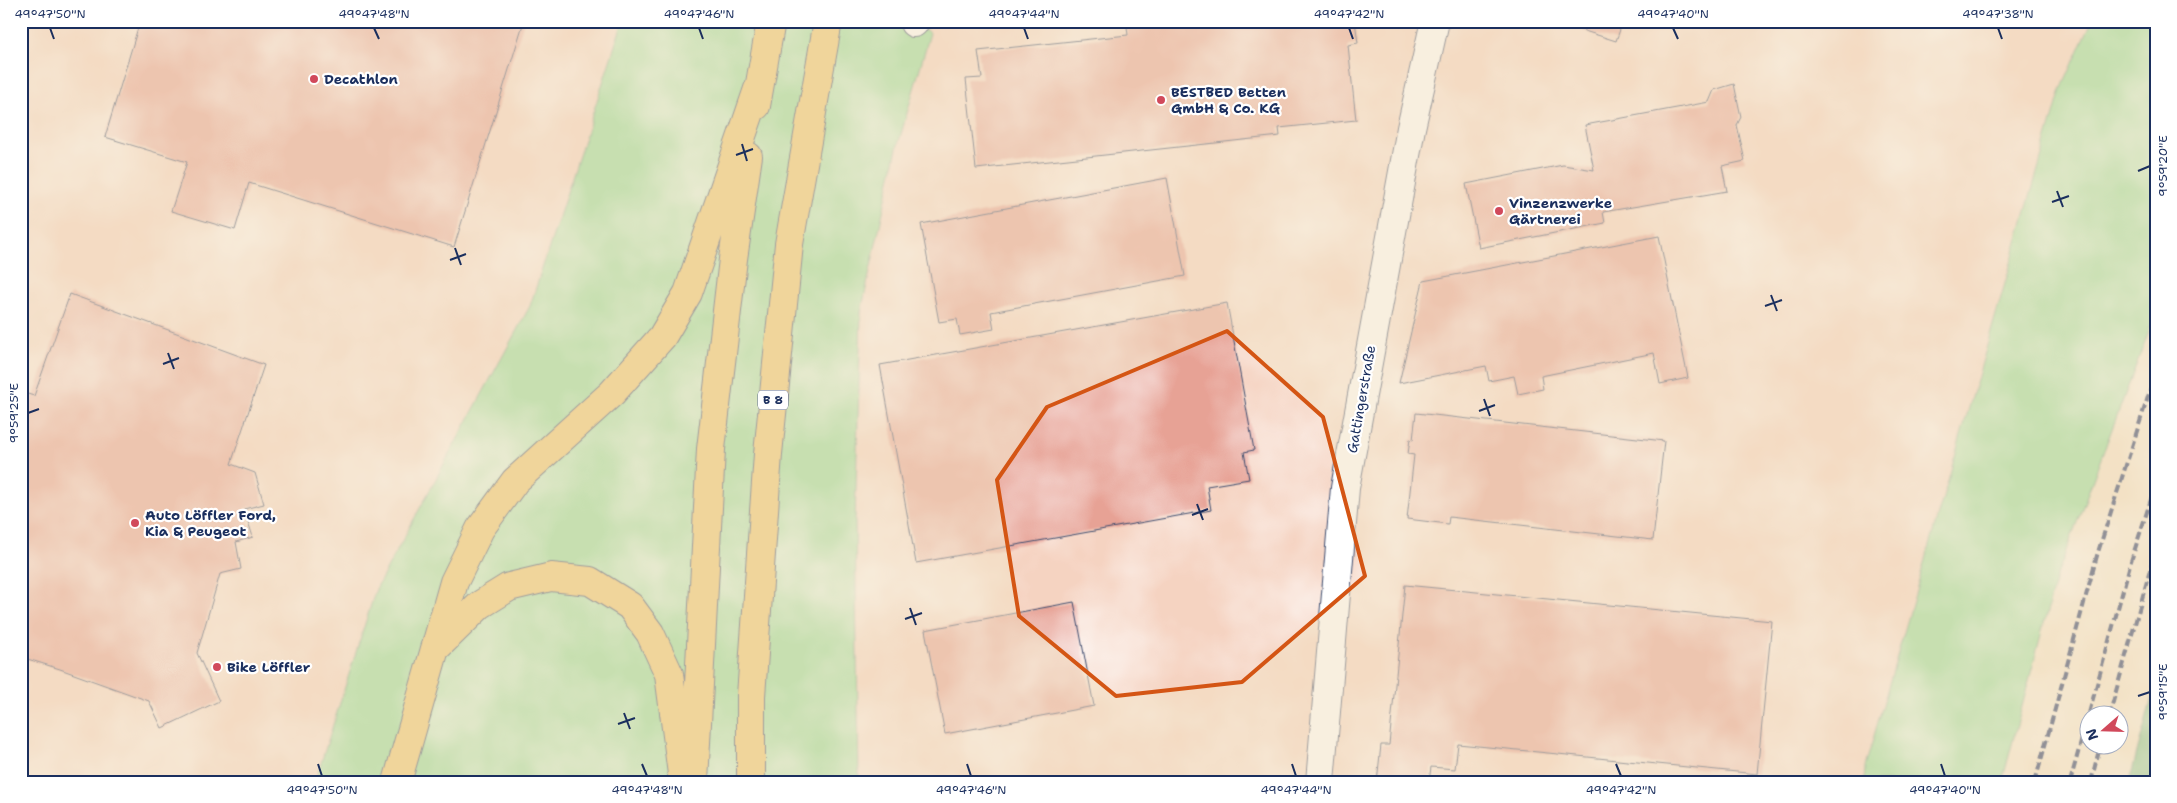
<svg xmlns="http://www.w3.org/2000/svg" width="2177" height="803" font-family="'Shantell Sans',sans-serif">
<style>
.built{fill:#f5d3c1}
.green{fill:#92dc97;stroke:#56867a}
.forest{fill:#75bc80;stroke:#48766f}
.building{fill:#e7a295}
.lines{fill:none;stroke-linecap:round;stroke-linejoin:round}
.minor-casing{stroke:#3b4a6d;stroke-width:30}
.highway-casing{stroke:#3b4a6d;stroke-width:30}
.minor{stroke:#fff;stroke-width:28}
.highway{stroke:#eec569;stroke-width:28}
.rail{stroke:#1b2f5e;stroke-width:4;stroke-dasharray:8 4;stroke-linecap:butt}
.marked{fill:none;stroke:#d45514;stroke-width:4;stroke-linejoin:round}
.ticks{fill:none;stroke:#1b2f5e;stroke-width:2}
.poi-dot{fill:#d1495b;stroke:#fff;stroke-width:2}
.labels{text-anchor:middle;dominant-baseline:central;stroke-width:4.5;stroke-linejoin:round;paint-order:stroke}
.shield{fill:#fff;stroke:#5f6d8e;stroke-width:1}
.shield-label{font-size:12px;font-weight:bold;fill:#1b2f5e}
.poi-label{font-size:14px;font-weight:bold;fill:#1b2f5e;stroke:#fff;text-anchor:start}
.street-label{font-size:14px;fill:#1b2f5e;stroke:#fff}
.neatline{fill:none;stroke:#1b2f5e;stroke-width:2}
.ticks-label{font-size:12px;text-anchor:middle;fill:#1b2f5e}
</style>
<rect width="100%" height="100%" fill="#fff"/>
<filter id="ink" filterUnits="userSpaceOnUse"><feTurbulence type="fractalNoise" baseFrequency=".02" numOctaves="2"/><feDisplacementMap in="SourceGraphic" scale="10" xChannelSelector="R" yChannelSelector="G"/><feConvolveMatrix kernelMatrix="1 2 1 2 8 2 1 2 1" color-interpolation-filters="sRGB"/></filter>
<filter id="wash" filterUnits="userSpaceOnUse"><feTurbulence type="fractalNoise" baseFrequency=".0096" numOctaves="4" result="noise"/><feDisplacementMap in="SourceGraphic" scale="20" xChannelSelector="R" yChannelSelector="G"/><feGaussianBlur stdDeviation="1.12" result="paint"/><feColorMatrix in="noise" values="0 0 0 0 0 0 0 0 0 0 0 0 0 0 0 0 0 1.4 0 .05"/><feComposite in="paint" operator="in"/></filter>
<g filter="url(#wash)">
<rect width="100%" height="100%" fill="#f3e1c5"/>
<path class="built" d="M21,21H623L530,306L376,589L315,782H21Z
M911,21H2092L2061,90L1865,767L1864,782H859L855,522L861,312L897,148L930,34Z"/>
<path class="green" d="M623,21H911L930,33L897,148L861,312L855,522L859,782H315L376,589L530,306Z
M2092,21H2156V312L2056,578L2002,782H1864L1865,767L2061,90Z"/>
<path class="forest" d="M2156,683V782H2129Z"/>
<g id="blocks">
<path class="building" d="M140,21H524L454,247L249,183L235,230L171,211L187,162L105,137Z
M1175,21H1355L1358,43L1348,45L1356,120L1279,128L1280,136L976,169L966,79L982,78L978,51L1128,35L1127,27Z
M1553,21H1623L1616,41Z
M1734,84L1741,117L1737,125L1745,161L1722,166L1727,191L1603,212L1605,223L1479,248L1466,184L1563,165L1594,170L1585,125L1709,102L1714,90Z
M1167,178L1185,276L991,312L994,329L960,335L957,319L939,322L921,224Z
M1659,236L1688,378L1660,384L1654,353L1541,376L1543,389L1518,394L1514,376L1489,381L1486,366L1399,383L1423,281Z
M70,294L264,365L231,464L255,473L264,504L244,509L253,537L236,542L241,569L220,574L197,653L219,701L162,728L149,701L60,669L21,657V392L34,396Z
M1227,303L1254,450L1244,452L1249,479L1207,486L1211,510L916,563L880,365Z
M1416,413L1664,441L1653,540L1449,517L1448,524L1407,519L1414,455L1408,454L1410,439L1413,440Z
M1405,585L1772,621L1757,774L1458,744L1455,769L1431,767L1429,782H1377L1381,745H1389Z
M1074,602L1094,706L945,734L925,630Z"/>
</g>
</g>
<g filter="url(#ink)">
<use href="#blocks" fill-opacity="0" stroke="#3b4a6d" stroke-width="1"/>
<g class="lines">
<defs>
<path id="minor" d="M914,23L915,21
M1320,782L1345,488L1411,128L1435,21"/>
<path id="highway" d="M756,106L771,21
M435,649L480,605L509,587L551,577L590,581L630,606L650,633L669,674L682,774
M397,782L454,582L480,529L515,481L612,393L662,337L688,293L758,89
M694,782L711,449L733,259L748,156
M751,782V696L768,454L789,244L828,21"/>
</defs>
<use href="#minor" class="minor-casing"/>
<use href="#highway" class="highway-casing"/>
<use href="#minor" class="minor"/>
<use href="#highway" class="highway"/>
<path class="rail" d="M2109,716L2156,549
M2035,782L2098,552L2156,372
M2070,782L2131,561L2156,484
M2091,782L2100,746"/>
</g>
</g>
<path d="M0 0H2177V803H0ZM1227,331L1323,417L1365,576L1242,682L1116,696L1019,616L997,480L1047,407Z" fill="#f3e1c5" fill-opacity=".55" fill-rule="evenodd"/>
<path class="marked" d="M1227,331L1323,417L1365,576L1242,682L1116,696L1019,616L997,480L1047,407Z"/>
<path class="ticks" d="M50,28L54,39M374,28L379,39M699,28L703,39M1024,28L1028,39M1349,28L1353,39M1673,28L1678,39M1998,28L2002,39M742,144L747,161M736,155L753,149M2138,171L2150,166M2057,191L2063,207M2052,202L2069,196M455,248L461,265M450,260L466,254M1771,295L1777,311M1765,306L1782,300M168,353L174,369M163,364L179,358M1484,399L1490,416M1479,411L1495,405M28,413L39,409M1197,504L1203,520M1192,515L1208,509M910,608L916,625M905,619L922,613M2138,696L2150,692M624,713L630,729M618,724L635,718M318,764L322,776M642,764L647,776M967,764L971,776M1292,764L1296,776M1616,764L1621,776M1941,764L1945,776"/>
<g class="poi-dot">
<circle cx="314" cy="79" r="5"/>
<circle cx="1161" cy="100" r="5"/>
<circle cx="1499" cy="211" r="5"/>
<circle cx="135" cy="523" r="5"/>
<circle cx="217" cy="667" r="5"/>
</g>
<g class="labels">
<rect class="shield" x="758" y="390.5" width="30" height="19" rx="4"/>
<g class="shield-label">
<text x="773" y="400">B 8</text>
</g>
<g class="poi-label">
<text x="324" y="79">Decathlon</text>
<text x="1171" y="92">BESTBED Betten<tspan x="1171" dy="16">GmbH &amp; Co. KG</tspan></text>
<text x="1509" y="203">Vinzenzwerke<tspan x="1509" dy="16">Gärtnerei</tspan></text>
<text x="145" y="515">Auto Löffler Ford,<tspan x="145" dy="16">Kia &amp; Peugeot</tspan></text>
<text x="227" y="667">Bike Löffler</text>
</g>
<g class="street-label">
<text transform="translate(1361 399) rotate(-80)">Gattingerstraße</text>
</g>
</g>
<rect width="2177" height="803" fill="none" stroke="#fff" stroke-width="55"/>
<g transform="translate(2104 730) rotate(250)"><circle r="24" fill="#ffffff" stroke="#a4acbf"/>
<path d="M0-4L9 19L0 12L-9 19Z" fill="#d1495b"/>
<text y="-8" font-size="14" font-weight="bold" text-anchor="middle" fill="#1b2f5e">N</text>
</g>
<rect x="28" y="28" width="2122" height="748" class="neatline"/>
<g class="ticks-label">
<text x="50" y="18">49°47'50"N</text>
<text x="374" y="18">49°47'48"N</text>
<text x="699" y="18">49°47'46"N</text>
<text x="1024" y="18">49°47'44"N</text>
<text x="1349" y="18">49°47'42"N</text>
<text x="1673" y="18">49°47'40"N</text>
<text x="1998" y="18">49°47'38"N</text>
<text transform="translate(2163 166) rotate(-90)" y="4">9°59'20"E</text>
<text transform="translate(14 413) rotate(-90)" y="4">9°59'25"E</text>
<text transform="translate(2163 692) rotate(-90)" y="4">9°59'15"E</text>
<text x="322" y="794">49°47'50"N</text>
<text x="647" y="794">49°47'48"N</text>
<text x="971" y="794">49°47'46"N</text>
<text x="1296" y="794">49°47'44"N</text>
<text x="1621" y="794">49°47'42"N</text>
<text x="1945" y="794">49°47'40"N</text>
</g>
</svg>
